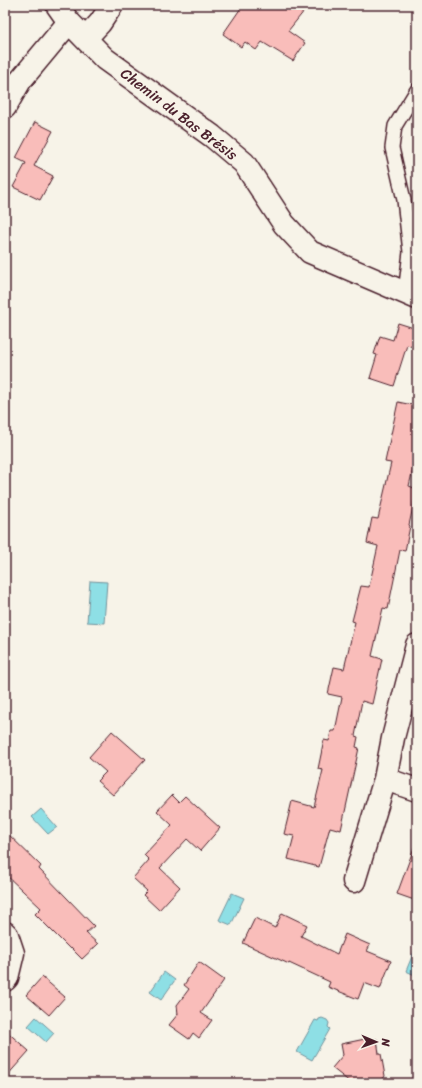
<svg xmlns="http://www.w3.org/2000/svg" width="422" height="1088" font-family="Sriracha,sans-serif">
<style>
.water{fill:#8edfe5;stroke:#73929b}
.building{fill:#f9bdba;stroke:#4a1f2b}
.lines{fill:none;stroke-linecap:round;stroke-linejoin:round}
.lane-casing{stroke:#4a1f2b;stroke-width:16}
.street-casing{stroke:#4a1f2b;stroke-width:25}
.lane{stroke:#f7f3e8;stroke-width:13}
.street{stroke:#f7f3e8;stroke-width:22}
.labels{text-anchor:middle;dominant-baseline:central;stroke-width:3;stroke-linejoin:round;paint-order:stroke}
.street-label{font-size:15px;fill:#4a1f2b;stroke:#f7f3e8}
</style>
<rect width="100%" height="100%" fill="#f7f3e8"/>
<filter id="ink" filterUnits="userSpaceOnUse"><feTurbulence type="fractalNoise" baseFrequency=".025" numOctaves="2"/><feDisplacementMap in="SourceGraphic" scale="8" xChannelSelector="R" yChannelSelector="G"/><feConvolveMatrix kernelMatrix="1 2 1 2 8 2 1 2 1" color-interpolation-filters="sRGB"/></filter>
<g filter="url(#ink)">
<path class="water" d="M90,581L107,582L104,623L87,622Z
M41,809L57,827L48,834L32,817Z
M232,893L244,898L231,925L219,920Z
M417,947V976L406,971L415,949Z
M164,972L175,980L161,1000L150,992Z
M36,1017L54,1033L46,1042L28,1026Z
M322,1018L327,1020L329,1023L328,1027L330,1029L312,1060L297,1052L315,1020L318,1021L319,1019Z"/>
<path class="building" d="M243,5H309L288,31L305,43L293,61L262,42L256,50L245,42L241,47L223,34Z
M35,122L53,131L34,166L53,176L40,200L13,187L26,163L16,158Z
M398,323L417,329V334L413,347L407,345L394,386L370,378L377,355L374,354L380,336L393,340Z
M398,402L417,406V452L409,486L417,489L409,525L410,526L405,551L400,550L388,609L383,608L372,656L382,659L372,704L362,701L355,736L358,737L356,747L359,748L341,830L330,827L319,867L288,859L294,836L284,834L292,801L314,807L323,770L318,769L324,740L329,741L331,731H335L342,697L328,694L334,667L344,669L355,622L352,621L361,586L369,587L378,546L367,543L372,518L378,519L391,463L385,462Z
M112,731L145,760L113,795L97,781L106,772L89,757Z
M172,795L179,802L185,796L220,828L200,851L187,839L160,868L180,887L159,910L143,895L147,891L133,878L149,860L144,855L172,825L157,811Z
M5,831L41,866L39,869L94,926L86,933L98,944L82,959L71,948L70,949L35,914L41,908L5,874Z
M415,845H417V901L397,894Z
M282,913L307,925L301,936L337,954L345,934L370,945L367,951L391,961L380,989L364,983L358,999L328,987L330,982L289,963V964L243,943L255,918L275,928Z
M199,962L224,980L201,1013L212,1020L199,1038L193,1033L189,1039L169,1025L178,1014L177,1005L189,989L184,985Z
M42,977L65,997L49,1015L26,995Z
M5,1030L29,1051L5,1078Z
M365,1039V1041L377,1039L379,1054H381L385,1076L380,1083H351L332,1068L343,1055L341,1044Z"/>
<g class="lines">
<defs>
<path id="lane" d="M417,90L395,126L392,148L404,200L410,252L405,293L417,271"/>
<path id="street" d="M57,5L69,22L105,59L212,136L244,163L284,224L310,252L417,298
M86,38L100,23L112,5
M5,107L20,81L69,22
M417,645L393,738L385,779L417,790
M354,881L385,779
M5,933L7,935L13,953L7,978L5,980"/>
</defs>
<use href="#lane" class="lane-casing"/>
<use href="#street" class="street-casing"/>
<use href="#lane" class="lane"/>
<use href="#street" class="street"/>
</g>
</g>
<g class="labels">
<g class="street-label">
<text transform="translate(179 114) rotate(37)">Chemin du Bas Brésis</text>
</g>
</g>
<rect width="422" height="1088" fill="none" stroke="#f7f3e8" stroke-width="20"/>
<rect x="10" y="10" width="402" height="1068" fill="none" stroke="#4a1f2b" stroke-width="1.5" filter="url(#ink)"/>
<g transform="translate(376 1042) rotate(92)" stroke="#f7f3e8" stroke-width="3" paint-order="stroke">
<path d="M0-3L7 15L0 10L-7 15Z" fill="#4a1f2b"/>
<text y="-6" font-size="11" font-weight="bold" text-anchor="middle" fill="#4a1f2b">N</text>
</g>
</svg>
